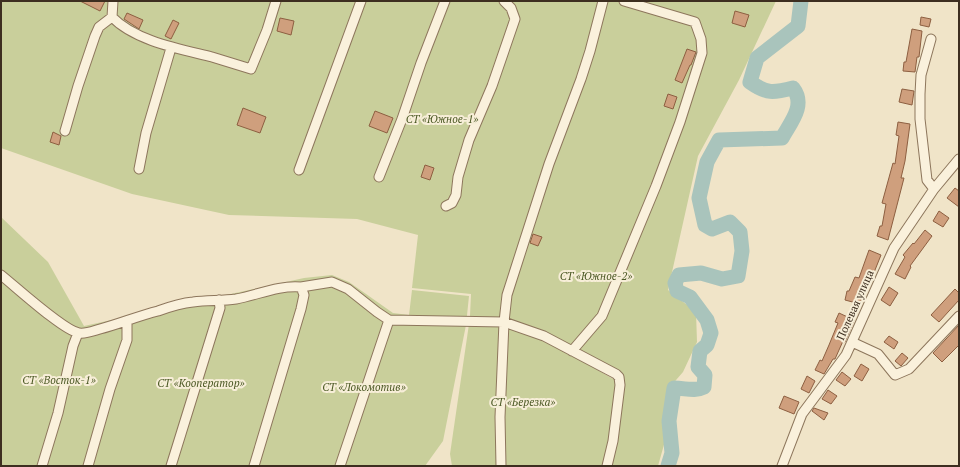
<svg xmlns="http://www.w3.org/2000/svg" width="960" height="467" font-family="'PT Serif',serif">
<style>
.green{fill:#c9cf9b}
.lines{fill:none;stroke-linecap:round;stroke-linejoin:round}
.river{stroke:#a9c4bc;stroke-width:15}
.building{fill:#cf9f7d;stroke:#8d5f41}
.minor-casing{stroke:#8d765c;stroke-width:11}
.minor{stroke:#faf1dc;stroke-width:9}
.labels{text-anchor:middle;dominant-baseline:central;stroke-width:4;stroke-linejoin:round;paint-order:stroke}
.park-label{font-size:11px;font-style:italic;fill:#4d5a26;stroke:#f7eed8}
.street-label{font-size:11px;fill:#3d2e20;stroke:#f7eed8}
</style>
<rect width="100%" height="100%" fill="#f0e4c8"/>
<path class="green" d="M1,1H776L739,80L698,156L668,290L696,312L697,342L683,372L670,387L665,441L658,466H452L450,454L469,324L509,328L555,345L613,379L619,371L534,327L510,320L470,316L471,294L412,288L418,235L357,219L229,215L132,194L1,148Z
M1,217L48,262L84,326L304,278L332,275L349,282L393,313L409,315L412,290L469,296L466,325L443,441L425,466H1Z"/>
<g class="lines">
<path class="river" d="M668,466L672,453L669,421L674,388C686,388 694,392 704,387L705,375L698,367L700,351L707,345L711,333L707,320L690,297L677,291L675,283L679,275L701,273L722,279L738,276L742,251L740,232L730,222L712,229L705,225L699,198L707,162L719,140L782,138C791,122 806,105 793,88C773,93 767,94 750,82L757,58L798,26L801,1"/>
</g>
<path class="building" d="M80,1H105L100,11Z
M735,11L749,15L745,27L732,23Z
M127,13L143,20L139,29L124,19Z
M921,17L931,19L929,27L920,25Z
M280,18L294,21L291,35L277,31Z
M173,20L179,23L171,39L165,36Z
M912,29L922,31L919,57H917L915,72L903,71L904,62H906Z
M687,49L696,52L691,65H690L682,83L675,80Z
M902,89L914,91L912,105L899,102Z
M668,94L677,97L673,109L664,106Z
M243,108L266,117L260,133L237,125Z
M375,111L393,118L387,133L369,126Z
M898,122L910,124L905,161L901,178H904L888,240L877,236L880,226H882L886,204L882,203L893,163L895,164L899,136L896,135Z
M53,132L61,136L59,145L50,142Z
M425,165L434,168L430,180L421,177Z
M955,188L959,191V207L947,198Z
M939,211L949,218L943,227L933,221Z
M925,230L932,236L910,266L911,267L905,279L895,274L905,257L903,255L913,243L914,244Z
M533,234L542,237L538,246L530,243Z
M869,250L881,255L871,280L865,293L863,292L860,304L845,300L847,291H849L855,277L859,278Z
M889,287L898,293L890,306L881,300Z
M955,289L959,293V300L939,322L931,315Z
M839,313L854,320L845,342L843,341L835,359H833L824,374L815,370L820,360L822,361L829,345L838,323L835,322Z
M959,325V345L942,362L933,353Z
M889,336L898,342L894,349L884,342Z
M902,353L908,358L901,366L895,361Z
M861,364L869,369L862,381L854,376Z
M842,372L851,379L845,386L836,380Z
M807,376L815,381L809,393L801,389Z
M828,390L837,396L831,404L822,399Z
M784,396L799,402L794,414L779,408Z
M814,408L828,413L824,420L812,411Z"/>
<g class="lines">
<defs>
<path id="minor" d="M113,1L112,17C135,41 180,49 212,57C225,61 238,65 251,69L267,30L276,1
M931,39L921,75L920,94V119L927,180L934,189
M65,131L78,86L95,36L99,27L112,17
M139,169L146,133L171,48
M299,170L361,1
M379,177L402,119L421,63L445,1
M446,206L452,203L456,195L458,177L469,140L492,86L515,19L511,8L504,1
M1,275C16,287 64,331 79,333C86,334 93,331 100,329C119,324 138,316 158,311C169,307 182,303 193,302C207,300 222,301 236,299C258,295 278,285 301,287L304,295L301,309L254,466
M301,287L332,282L348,289L377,312L389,320L504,322L544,336L616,374L619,377L620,385L613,441L607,466
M852,342L878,354L895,375L909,369L959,316
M572,351L602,316L656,186L680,122L702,53L701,39L695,22L624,1
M42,466L58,413L73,346L78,333
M88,466L110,389L127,340V321
M171,466L220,308L219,300
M340,466L389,320
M501,466L500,417L504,322L507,295L549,164L581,79L590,51L603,1
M782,466L802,414L846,355L894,248L934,189L959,159"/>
</defs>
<use href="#minor" class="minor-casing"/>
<use href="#minor" class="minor"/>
</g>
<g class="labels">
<g class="park-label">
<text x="442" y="119">СТ «Южное-1»</text>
<text x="596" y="276">СТ «Южное-2»</text>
<text x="59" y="380">СТ «Восток-1»</text>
<text x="201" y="383">СТ «Кооператор»</text>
<text x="364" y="387">СТ «Локомотив»</text>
<text x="523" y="402">СТ «Березка»</text>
</g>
<g class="street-label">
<text transform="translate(855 305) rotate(-66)">Полевая улица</text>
</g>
</g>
<rect width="960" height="467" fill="none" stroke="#3d2e20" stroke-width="4"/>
</svg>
